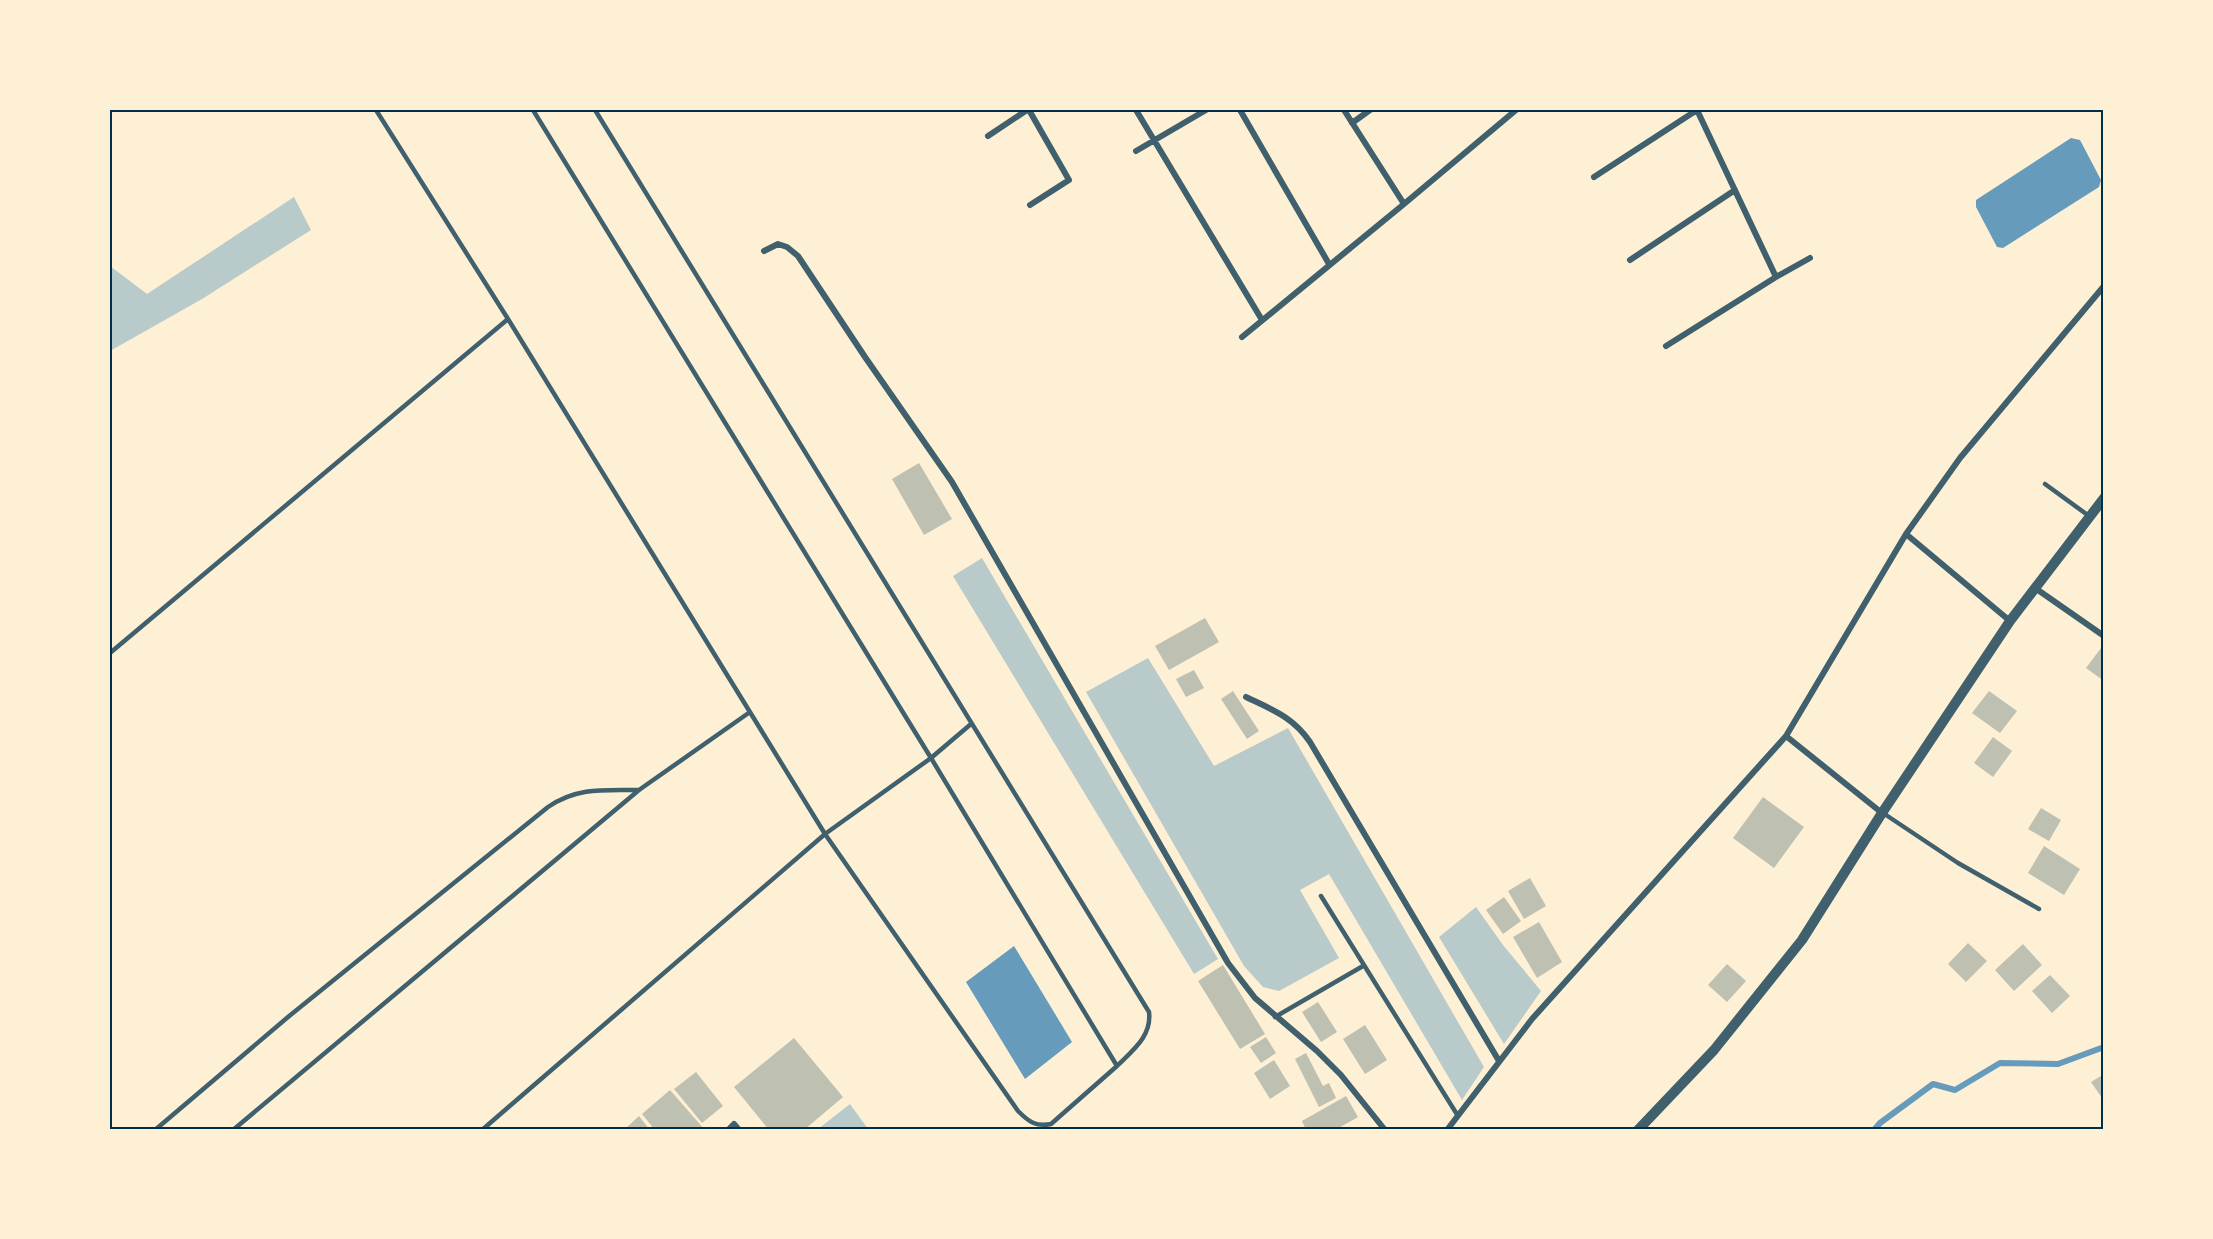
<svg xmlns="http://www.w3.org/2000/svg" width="2213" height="1239" font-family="'Source Sans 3',sans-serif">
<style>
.green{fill:#b9caca}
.water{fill:#669bbc}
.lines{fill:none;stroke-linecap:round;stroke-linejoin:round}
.stream{stroke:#669bbc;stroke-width:6}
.building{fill:#bec0b2}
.service{stroke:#3f606c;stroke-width:4.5}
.minor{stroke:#3f606c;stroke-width:6}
.tertiary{stroke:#3f606c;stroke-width:10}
.neatline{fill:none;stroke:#003049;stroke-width:2}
</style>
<rect width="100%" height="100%" fill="#fdf0d5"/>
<path class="green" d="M294,197L311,230L202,299L110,351V266L147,294Z
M982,558L1218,959L1194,974L953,576Z
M1148,658L1214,766L1288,728L1484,1067L1462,1100L1329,874L1300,890L1339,958L1279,991L1263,987L1244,966L1086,692Z
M1476,907L1503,945L1541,991L1504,1044L1439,937Z
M850,1104L868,1129H818Z"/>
<path class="water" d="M2071,138L2080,140L2101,180L2099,187L2003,248L1997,247L1976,207V200Z
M1014,946L1072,1042L1025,1079L966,982Z"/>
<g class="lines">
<path class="stream" d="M1874,1130L1880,1123L1933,1084L1955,1090L2000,1063L2058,1064L2104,1047"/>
</g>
<path class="building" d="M919,463L952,519L924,535L892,479Z
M1205,618L1219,642L1169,670L1155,646Z
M2104,644V681L2086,668Z
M1194,670L1204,688L1186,697L1176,679Z
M1233,691L1259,731L1247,739L1221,699Z
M1989,691L2017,711L2000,733L1972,713Z
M1993,737L2012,751L1993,777L1974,763Z
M1763,797L1804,827L1774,868L1733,838Z
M2041,808L2061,820L2049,841L2028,829Z
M2044,846L2080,869L2064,895L2028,873Z
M1530,878L1546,906L1524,919L1508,891Z
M1504,897L1521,921L1503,934L1486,910Z
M1539,922L1562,962L1537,978L1513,937Z
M1968,943L1987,961L1966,982L1948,964Z
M2023,944L2042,965L2014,991L1995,970Z
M1727,964L1746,981L1727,1002L1708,985Z
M1223,965L1265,1034L1240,1049L1198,981Z
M2050,975L2070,996L2052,1013L2032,991Z
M1318,1002L1337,1032L1321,1042L1302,1012Z
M1365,1025L1387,1060L1365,1074L1343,1039Z
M1266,1037L1276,1053L1261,1063L1250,1047Z
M794,1038L843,1097L804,1130H769L734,1087Z
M1306,1053L1323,1086L1329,1083L1336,1098L1319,1107L1295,1059Z
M1274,1060L1290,1086L1270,1099L1254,1073Z
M696,1072L723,1106L702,1123L674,1089Z
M2104,1074V1101L2091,1082Z
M670,1090L705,1130H655L642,1114Z
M1346,1096L1358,1117L1335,1130H1306L1302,1121Z
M639,1116L650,1130H624Z"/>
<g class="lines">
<path class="service" d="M376,110L508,319L825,834L482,1130
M533,110L931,758L1117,1066C1133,1050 1152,1036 1149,1012L595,110
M2045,484L2089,516
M110,653L508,319
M971,724L931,758L825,834L1018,1111C1029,1122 1036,1127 1051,1124L1117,1066
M1883,813L1958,863L2039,909
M1321,896L1458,1116
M1275,1017L1363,966
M155,1130L288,1017L548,807C577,787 604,790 639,790
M233,1130L639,790L750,712"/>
<path class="minor" d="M1029,110L1069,180L1030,205
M1136,110L1262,320
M1240,110L1329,264
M1344,110L1404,204
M1352,123L1370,110
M988,136L1027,110
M1136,151L1206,110
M1594,177L1697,110L1776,277
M764,251L778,244L787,247L798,256L865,357L952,482L1228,963L1255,998L1317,1051L1341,1075L1385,1130
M1630,260L1735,190
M1242,337L1404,204L1516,110
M1666,346L1776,277L1810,258
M1906,534L2010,621
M2035,588L2104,636
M1246,697C1273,710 1293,717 1310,742L1499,1061
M1786,736L1882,813
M728,1130L734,1124L739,1130
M1447,1130L1532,1019L1786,736L1906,534L1960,458L2104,286"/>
<path class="tertiary" d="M1638,1130L1714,1050L1802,940L1882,813L2010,621L2104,498"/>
</g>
<rect width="2213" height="1239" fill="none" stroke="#fdf0d5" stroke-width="222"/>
<rect x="111" y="111" width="1991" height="1017" class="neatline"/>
</svg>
